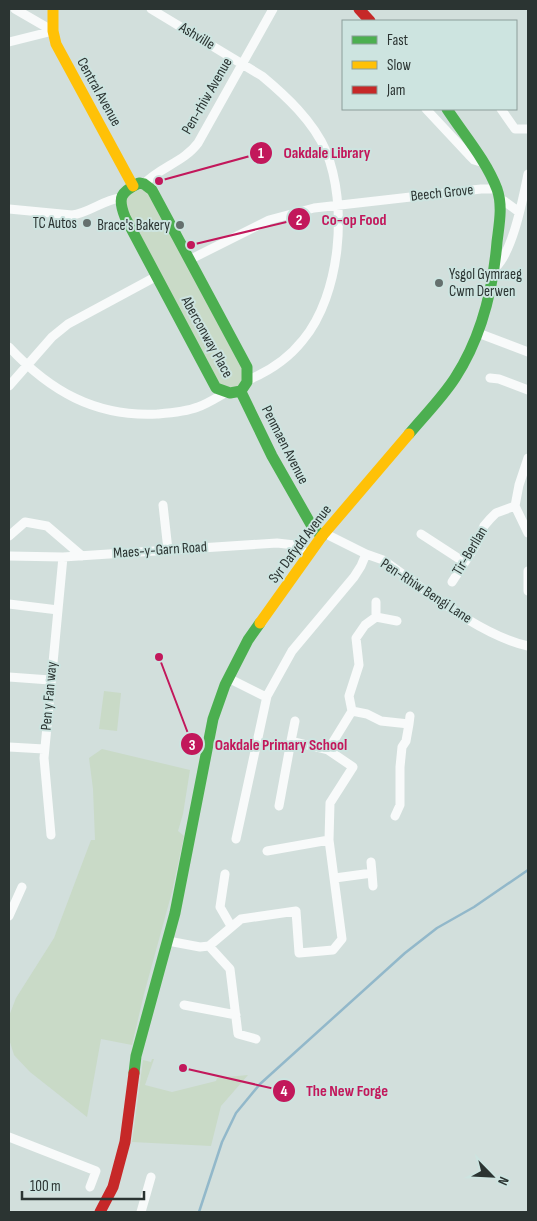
<svg xmlns="http://www.w3.org/2000/svg" width="537" height="1221" font-family="'Sofia Sans Condensed',sans-serif">
<style>
.green{fill:#c9dac7}
.lines{fill:none;stroke-linecap:round;stroke-linejoin:round}
.stream{stroke:#92b8ca;stroke-width:2.5}
.street{stroke:#f8fafa;stroke-width:9}
.fast{stroke:#4caf50;stroke-width:11}
.slow{stroke:#ffc107;stroke-width:11}
.jam{stroke:#c62828;stroke-width:11}
.poi-dot{fill:#65706e;stroke:#cde4e0;stroke-width:2}
.labels{text-anchor:middle;dominant-baseline:central;stroke-width:4;stroke-linejoin:round;paint-order:stroke}
.street-label{font-size:15px;fill:#2b3432;stroke:#cde4e0}
.poi-label{font-size:15px;fill:#2b3432;stroke:#cde4e0;text-anchor:end}
.leader{fill:none;stroke:#c2185b;stroke-width:2}
.callout-dot{fill:#c2185b;stroke:#cde4e0;stroke-width:2}
.mark-label{font-size:15px;text-anchor:middle;font-weight:bold;fill:#fff}
.callout-label{font-size:16px;text-anchor:middle;font-weight:bold;fill:#c2185b;stroke:#cde4e0;stroke-width:4;stroke-linejoin:round;paint-order:stroke}
</style>
<rect width="100%" height="100%" fill="#d2dfdc"/>
<path class="green" d="M137,188L147,191L243,370L244,378L236,388L221,386L125,208L126,197Z
M104,691L121,693L117,731L99,729Z
M102,749L190,770L183,814L178,831L184,836L172,892L144,994L132,1045L101,1039L87,1117L30,1072L14,1055L9,1039V1016L16,998L54,938L91,840H95L93,789L89,758Z
M152,1059H154L145,1085L172,1092L216,1081L217,1078L248,1075L221,1106L211,1146L132,1142L143,1060L151,1062Z"/>
<g class="lines">
<path class="stream" d="M199,1212L222,1142L236,1113L260,1084L405,953L437,928L474,907L528,870"/>
<path class="street" d="M151,9L262,76C286,96 313,121 326,151C348,205 341,294 303,340C288,359 270,371 248,380
M9,42L53,31L15,9
M426,109L469,155L474,160L484,163
M501,109L515,129H528
M144,184C160,167 184,162 198,143L273,9
M499,200L504,201L519,212
M9,209L72,215C89,213 103,200 120,198
M189,260L269,220L314,208L481,189H496
M495,268C513,252 523,198 528,174
M478,333L528,352
M9,347C50,391 95,417 157,414C170,413 185,412 198,407C207,404 216,398 225,393
M490,378L499,379L528,390
M9,386L52,337L68,324L157,276
M163,505L168,550
M515,506L528,533
M324,533L366,554L383,560C425,589 478,635 528,646
M421,534L464,562
M9,536L25,522L47,526L82,556
M9,556L63,557L277,543L295,545L308,555
M528,571V591
M452,582L476,545L484,526L490,519L496,513L515,506L519,485L528,458
M9,604L58,610
M376,617V602
M9,677L50,680
M228,678L266,697
M352,711L349,696L359,665L356,638L365,625L376,617L397,621
M352,711L367,714L381,721L409,724L410,716
M291,741L295,721
M9,747L44,749
M279,806L291,741L328,750
M395,816L400,805V767L402,747L406,741L409,724
M51,835L44,758L63,557
M236,839L267,696L292,651L354,577L361,566L366,554
M267,851L329,840
M372,873L373,886
M225,874L220,907L231,926
M335,878L372,873L371,862
M9,916L22,887
M168,941L200,947L209,946L241,919L296,911L299,953L333,950L342,939L329,840L330,803L353,767L328,750L352,711
M209,946L230,969L238,1034L256,1039
M184,1005L236,1015
M9,1137L96,1171L90,1187
M141,1212L151,1177"/>
<path class="fast" d="M139,183L144,184L152,190L247,367V382L241,391L230,393L216,388L125,217C117,197 121,192 139,183Z
M241,392L272,456L313,528L322,536
M409,434C424,416 442,398 455,378C481,338 493,290 497,242C499,225 503,206 497,189C486,160 464,135 447,109
M134,1073L136,1056L175,913L213,719L225,685L248,640L260,623"/>
<path class="slow" d="M53,9V31L56,44L133,186
M260,623L322,536L409,434"/>
<path class="jam" d="M359,9L370,21
M100,1212L113,1187L125,1142L134,1073"/>
</g>
<g class="poi-dot">
<circle cx="87" cy="223" r="5"/>
<circle cx="180" cy="225" r="5"/>
<circle cx="439" cy="283" r="5"/>
</g>
<g class="labels">
<g class="street-label">
<text transform="translate(197 36) rotate(31)">Ashville</text>
<text transform="translate(99 92) rotate(61)">Central Avenue</text>
<text transform="translate(207 96) rotate(-60)">Pen-rhiw Avenue</text>
<text transform="translate(442 193) rotate(-6)">Beech Grove</text>
<text transform="translate(207 337) rotate(61)">Aberconway Place</text>
<text transform="translate(285 445) rotate(63)">Penmaen Avenue</text>
<text transform="translate(300 544) rotate(-53)">Syr Dafydd Avenue</text>
<text transform="translate(160 550) rotate(-4)">Maes-y-Garn Road</text>
<text transform="translate(470 551) rotate(-59)">Tir-Berllan</text>
<text transform="translate(426 591) rotate(33)">Pen-Rhiw Bengi Lane</text>
<text transform="translate(49 696) rotate(-85)">Pen y Fan way</text>
</g>
<g class="poi-label">
<text x="77" y="223">TC Autos</text>
<text x="170" y="225">Brace's Bakery</text>
<text x="449" y="274" text-anchor="start">Ysgol Gymraeg<tspan x="449" dy="17">Cwm Derwen</tspan></text>
</g>
</g>
<path class="leader" d="M159 181L261 153M191 245L299 219M159 657L192 744M183 1068L284 1091"/>
<g class="callout-dot">
<circle cx="159" cy="181" r="5"/>
<circle cx="191" cy="245" r="5"/>
<circle cx="159" cy="657" r="5"/>
<circle cx="183" cy="1068" r="5"/>
<circle cx="261" cy="153" r="12"/>
<circle cx="299" cy="219" r="12"/>
<circle cx="192" cy="744" r="12"/>
<circle cx="284" cy="1091" r="12"/>
</g>
<g class="mark-label">
<text x="261" y="158">1</text>
<text x="299" y="225">2</text>
<text x="192" y="750">3</text>
<text x="284" y="1096">4</text>
</g>
<g class="callout-label">
<text x="327" y="158">Oakdale Library</text>
<text x="354" y="225">Co-op Food</text>
<text x="281" y="750">Oakdale Primary School</text>
<text x="347" y="1096">The New Forge</text>
</g>
<rect width="537" height="1221" fill="none" stroke="#2b3432" stroke-width="20"/>
<rect x="342" y="20" width="175" height="90" fill="#cde4e0" stroke="#8c9e9a"/>
<rect x="352" y="36" width="25" height="8" fill="#4caf50" stroke="#8c9e9a"/>
<text x="387" y="45" font-size="15" fill="#2b3432">Fast</text>
<rect x="352" y="61" width="25" height="8" fill="#ffc107" stroke="#8c9e9a"/>
<text x="387" y="70" font-size="15" fill="#2b3432">Slow</text>
<rect x="352" y="86" width="25" height="8" fill="#c62828" stroke="#8c9e9a"/>
<text x="387" y="95" font-size="15" fill="#2b3432">Jam</text>
<g transform="translate(492 1176) rotate(114)" stroke="#cde4e0" stroke-width="4" paint-order="stroke">
<path d="M0-4L9 19L0 12L-9 19Z" fill="#2b3432"/>
<text y="-8" font-size="14" font-weight="bold" text-anchor="middle" fill="#2b3432">N</text>
</g>
<path d="M22 1191v8h122v-8" fill="none" stroke="#2b3432" stroke-width="2.5"/>
<text x="30" y="1191" font-size="15" fill="#2b3432" stroke="#cde4e0" stroke-width="4" paint-order="stroke">100 m</text>
</svg>
